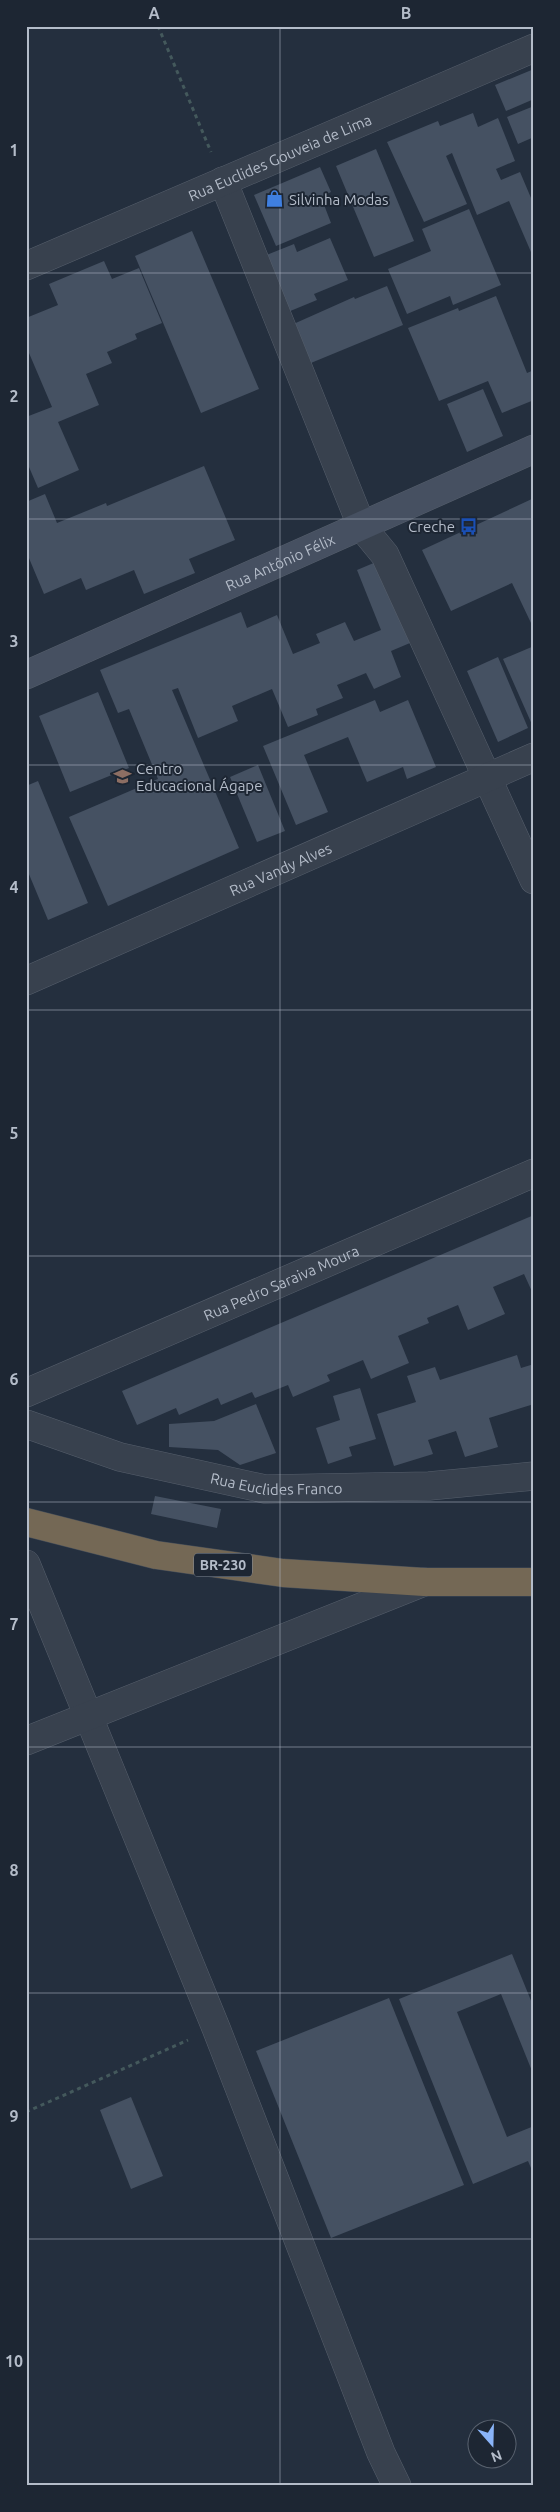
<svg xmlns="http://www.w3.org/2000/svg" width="560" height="2512" font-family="Ubuntu,sans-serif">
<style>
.building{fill:#455162}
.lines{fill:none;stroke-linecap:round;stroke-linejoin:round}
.street-casing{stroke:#565f6c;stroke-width:29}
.secondary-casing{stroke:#565f6c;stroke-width:29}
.highway-casing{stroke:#434c59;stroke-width:29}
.path{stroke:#44595c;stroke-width:3;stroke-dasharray:4 4;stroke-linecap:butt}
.street{stroke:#38414e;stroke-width:28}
.secondary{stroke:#465061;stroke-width:28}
.highway{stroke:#746855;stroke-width:28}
.grid{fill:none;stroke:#b4bcc9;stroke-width:1;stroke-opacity:0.55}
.labels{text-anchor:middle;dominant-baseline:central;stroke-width:4;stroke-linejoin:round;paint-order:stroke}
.shield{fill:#1d2633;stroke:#878f9c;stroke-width:1}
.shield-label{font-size:14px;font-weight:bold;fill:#b4bcc9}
.street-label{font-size:15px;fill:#b4bcc9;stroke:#1d2633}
.poi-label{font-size:15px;fill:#b4bcc9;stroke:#1d2633;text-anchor:start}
.neatline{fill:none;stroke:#b4bcc9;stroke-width:2}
.grid-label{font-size:16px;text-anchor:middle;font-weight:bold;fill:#b4bcc9}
</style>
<rect width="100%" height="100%" fill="#242f3e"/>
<path class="building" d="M534,69V99L506,111L495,85Z
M534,106V137L518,144L507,117Z
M473,113L478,127L498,118L515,161L496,169L501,180L520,172L534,205V259L509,201L477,215L452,153L446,156L467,204L424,222L387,142L438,121L440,126Z
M376,149L414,241L374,257L336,166Z
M320,167L331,192L321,197L331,223L276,246L254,195Z
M469,209L501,285L453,305L450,296L407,314L388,269L431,251L422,229Z
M192,231L259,389L201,413L135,256Z
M330,238L348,280L314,294L317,300L283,314L259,258L294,244L297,252Z
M104,261L112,279L139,268L162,323L135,334L137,339L107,352L112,363L86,374L99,405L58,422L79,470L38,488L26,460V417L52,407L26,346V318L58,305L49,284Z
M387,286L403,325L306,365L289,326L354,297L355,299Z
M496,296L527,373L534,370V400L502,413L488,381L439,401L408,328L458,308L459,311Z
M483,389L503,436L467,452L447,404Z
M204,466L235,540L189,559L195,573L144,594L134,570L86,590L81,578L44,594L26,551V502L45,494L57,523L106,503L107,506Z
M534,498V622L531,623L512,583L451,611L422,550Z
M376,562L410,643L391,651L401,677L374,689L366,673L337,685L343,698L316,709L318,715L288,727L272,689L232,706L238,721L198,738L178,688L172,690L239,848L108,906L69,817L158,779L129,709L118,713L100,670L241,612L247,628L277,615L293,654L320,643L316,634L345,622L354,641L381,630L357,570Z
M534,646V729L503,659Z
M498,657L528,728L498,742L467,671Z
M98,692L129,768L70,792L39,716Z
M375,700L380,712L408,700L436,767L407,779L403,767L367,782L348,737L304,755L328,812L296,825L263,746Z
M258,765L285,831L257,842L230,777Z
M38,781L88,903L48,920L26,867V786Z
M534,1215V1296L524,1274L493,1287L505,1314L468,1330L458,1305L427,1318L429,1323L398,1336L409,1363L371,1379L363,1360L327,1375L330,1381L293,1397L288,1385L255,1398L252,1392L221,1405L218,1398L179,1415L176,1408L137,1425L122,1391Z
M517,1355L521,1368L534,1364V1404L489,1418L498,1447L465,1457L456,1431L428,1440L433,1454L394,1466L377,1414L416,1402L407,1376L435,1367L440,1380Z
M360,1388L376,1439L349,1447L352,1456L328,1464L316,1428L340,1420L333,1396Z
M256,1404L276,1453L240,1465L218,1450L169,1447V1424L214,1421Z
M155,1496L221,1509L217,1528L151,1514Z
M512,1954L534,2008V2076L501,1994L457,2012L507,2137L534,2126V2175L528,2161L473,2184L399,1999Z
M389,1998L464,2185L331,2238L256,2051Z
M131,2097L163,2176L131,2189L100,2110Z"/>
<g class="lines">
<defs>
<g id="street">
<path d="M223,181L362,527L385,555L534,880"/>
<path id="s1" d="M26,266L534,48"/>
<path id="s2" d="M26,981L534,757"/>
<path id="s3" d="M26,1393L534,1173"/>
<path id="s4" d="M26,1424L120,1457L265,1489L429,1486L534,1476"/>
<path d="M26,1564L216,2028L381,2453L397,2486"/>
<path d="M26,1741L424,1582"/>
</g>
<g id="secondary">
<path id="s5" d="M26,675L534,449"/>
</g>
<path id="highway" d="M26,1522L156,1555L283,1573L424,1582H534"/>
</defs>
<use href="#street" class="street-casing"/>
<use href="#secondary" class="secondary-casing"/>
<use href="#highway" class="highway-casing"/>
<path class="path" d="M158,26L211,152
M26,2112L188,2040"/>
<use href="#street" class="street"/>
<use href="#secondary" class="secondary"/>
<use href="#highway" class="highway"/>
</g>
<path class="grid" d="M280,26V2486M26,273H534M26,519H534M26,765H534M26,1010H534M26,1256H534M26,1502H534M26,1747H534M26,1993H534M26,2239H534"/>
<defs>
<symbol id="shop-bare" viewBox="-9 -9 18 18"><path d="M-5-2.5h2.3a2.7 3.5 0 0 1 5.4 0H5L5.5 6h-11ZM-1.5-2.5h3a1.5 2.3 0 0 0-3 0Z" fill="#3f7fe0" stroke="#1d2633" stroke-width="2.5" paint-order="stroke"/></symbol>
<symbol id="bus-bare" viewBox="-9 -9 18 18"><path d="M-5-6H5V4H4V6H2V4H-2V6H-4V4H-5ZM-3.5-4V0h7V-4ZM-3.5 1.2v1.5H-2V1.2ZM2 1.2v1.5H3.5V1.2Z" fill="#1a4fb4" stroke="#1d2633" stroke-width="2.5" paint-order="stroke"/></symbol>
<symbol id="school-bare" viewBox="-9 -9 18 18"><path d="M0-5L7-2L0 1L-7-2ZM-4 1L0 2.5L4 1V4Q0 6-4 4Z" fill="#8d6e63" stroke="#1d2633" stroke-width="2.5" paint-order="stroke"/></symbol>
</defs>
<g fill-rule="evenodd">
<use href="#shop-bare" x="262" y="186" width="25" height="25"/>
<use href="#bus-bare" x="456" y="514" width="25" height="25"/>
<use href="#school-bare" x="110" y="764" width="25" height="25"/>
</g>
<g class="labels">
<rect class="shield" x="194" y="1553.5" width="58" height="23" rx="4"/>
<g class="shield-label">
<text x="223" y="1565">BR-230</text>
</g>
<g class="street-label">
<text stroke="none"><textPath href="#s1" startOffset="276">Rua Euclides Gouveia de Lima</textPath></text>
<text stroke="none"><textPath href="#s5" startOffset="278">Rua Antônio Félix</textPath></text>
<text stroke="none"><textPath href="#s2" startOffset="278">Rua Vandy Alves</textPath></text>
<text stroke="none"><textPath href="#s3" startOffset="278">Rua Pedro Saraiva Moura</textPath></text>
<text stroke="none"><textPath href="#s4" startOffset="259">Rua Euclides Franco</textPath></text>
</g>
<g class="poi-label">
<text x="289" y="199">Silvinha Modas</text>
<text x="455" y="526" text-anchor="end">Creche</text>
<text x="136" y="768">Centro<tspan x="136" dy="17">Educacional Ágape</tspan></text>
</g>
</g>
<rect width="560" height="2512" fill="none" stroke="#1d2633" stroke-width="55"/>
<g transform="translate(492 2444) rotate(160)"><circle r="24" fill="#1d2633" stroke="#59626f"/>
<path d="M0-4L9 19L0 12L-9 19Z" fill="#8ab4f8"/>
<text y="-8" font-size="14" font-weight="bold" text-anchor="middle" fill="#b4bcc9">N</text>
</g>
<rect x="28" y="28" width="504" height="2456" class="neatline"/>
<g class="grid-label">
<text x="154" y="19">A</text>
<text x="406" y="19">B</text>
<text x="14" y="156">1</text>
<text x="14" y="402">2</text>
<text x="14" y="647">3</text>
<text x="14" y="893">4</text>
<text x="14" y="1139">5</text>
<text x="14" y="1385">6</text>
<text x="14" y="1630">7</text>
<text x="14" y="1876">8</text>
<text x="14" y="2122">9</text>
<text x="14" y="2367">10</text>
</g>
</svg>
